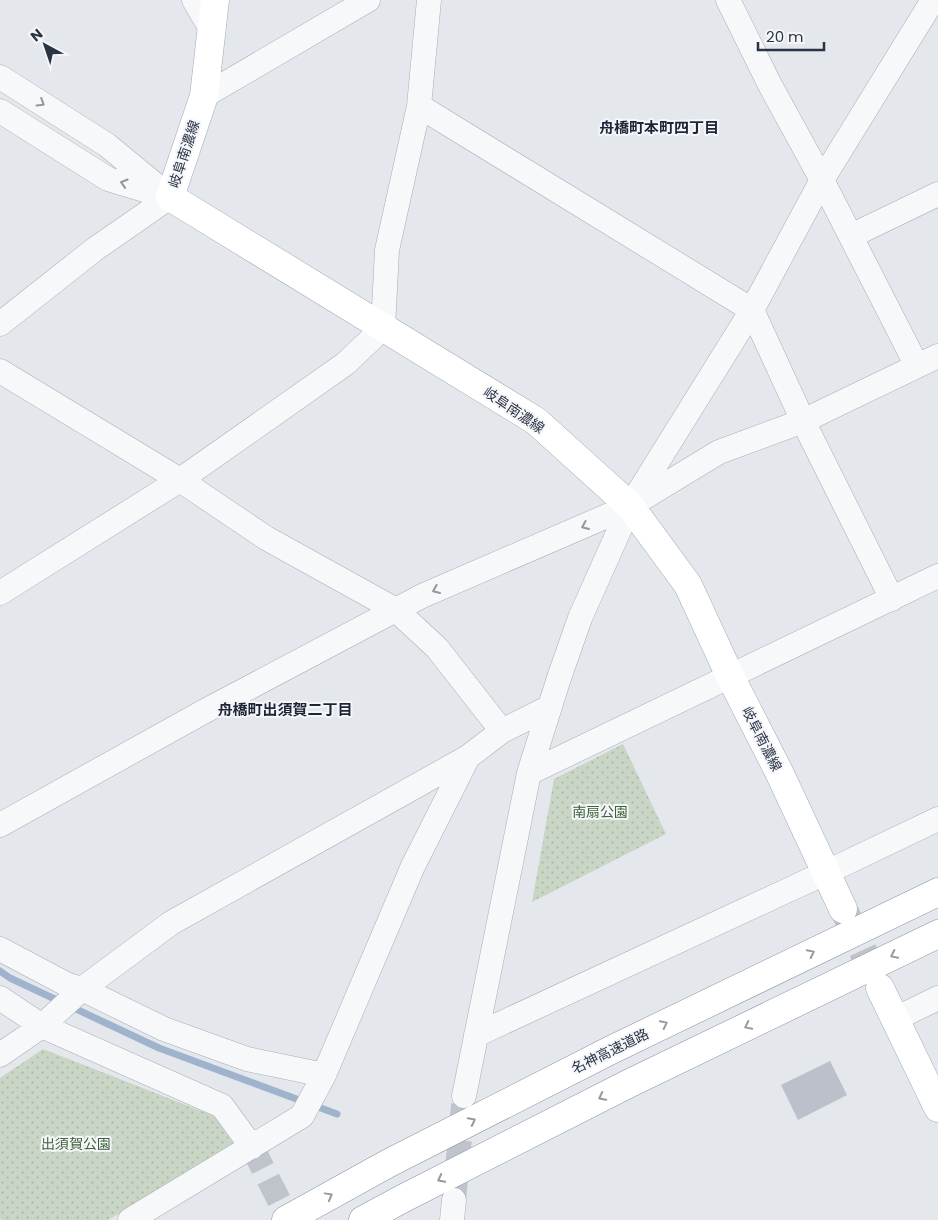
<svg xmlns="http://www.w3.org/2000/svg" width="938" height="1220" font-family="Poppins,'Noto Sans JP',sans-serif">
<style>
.park{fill:url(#park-dots)}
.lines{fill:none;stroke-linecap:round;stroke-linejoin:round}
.stream{stroke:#9fb4cc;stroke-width:7}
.building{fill:#bbc0ca}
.minor-tunnel{stroke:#bfc3cb;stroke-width:24;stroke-dasharray:24 12;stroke-linecap:butt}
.major-tunnel{stroke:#bfc3cb;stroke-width:28;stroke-dasharray:28 14;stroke-linecap:butt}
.minor-casing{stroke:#a9aeb7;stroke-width:25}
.major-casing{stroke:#a3abb8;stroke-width:29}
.highway-casing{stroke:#8b94a3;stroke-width:29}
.minor{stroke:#f7f8fa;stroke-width:24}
.major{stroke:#fff;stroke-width:28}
.highway{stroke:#fff;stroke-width:28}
.oneway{stroke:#9196a0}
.oneway2{stroke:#959aa2}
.labels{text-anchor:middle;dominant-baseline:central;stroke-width:4;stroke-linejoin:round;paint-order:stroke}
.street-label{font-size:14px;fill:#2b3445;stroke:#f4f6f9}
.park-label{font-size:14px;fill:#3f6138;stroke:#f4f6f9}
.neighbourhood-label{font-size:15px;font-weight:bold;fill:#1d2536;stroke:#f4f6f9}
</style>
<defs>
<pattern id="park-dots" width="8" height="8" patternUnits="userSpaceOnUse" patternTransform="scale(1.25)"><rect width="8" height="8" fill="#c9d6c5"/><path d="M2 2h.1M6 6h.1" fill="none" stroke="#adb8ab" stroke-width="1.8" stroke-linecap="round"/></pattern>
</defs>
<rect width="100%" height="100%" fill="#e4e7ec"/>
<path class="park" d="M623,744L666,834L532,902L554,779Z
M43,1049L214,1116L234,1145L108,1220H1L0,1218V1078Z"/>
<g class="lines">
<path class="stream" d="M0,971L10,978L159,1048L337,1114"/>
</g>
<path class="building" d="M830,1061L847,1095L798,1120L781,1085Z"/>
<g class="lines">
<path class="minor-tunnel" d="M252,1147L289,1220
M454,1200L464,1096"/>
<path class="major-tunnel" d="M845,912L880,988"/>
<defs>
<path id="minor" d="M194,0L212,31
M728,0L770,85L822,180L917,366
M0,77L107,145L170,197
M204,96L368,0
M419,106L752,310L803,421L892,599
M0,111L108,179L161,195
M851,236L938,194
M0,324L95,249L170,197
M0,371L180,480L266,538L396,610L437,648L502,731
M0,593L180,480L345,364L383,328L387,250L419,106L429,0
M529,773L938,576
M0,825L205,711L422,596L630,506L719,452L803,421L938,356
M0,949L68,985L82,989L164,1029L247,1059L324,1075
M0,998L42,1026L222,1106L252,1147
M895,1019L938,998
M476,1035L827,872L938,819
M0,1055L42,1026L82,989L171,923L468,757
M464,1096L529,773L559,678L580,618L630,506L752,310L822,180L933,0
M130,1220L302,1116L324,1075L413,866L468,757L502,731L550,707
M452,1220L454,1200"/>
<path id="major" d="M215,0L204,96L170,197L536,421L630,506L688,585L730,676L779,772L843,909
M880,988L938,1108"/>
<path id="highway" d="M286,1220L389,1163L611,1050L938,892
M363,1220L404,1198L628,1084L938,934"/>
</defs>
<use href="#minor" class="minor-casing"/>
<use href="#major" class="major-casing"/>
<use href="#highway" class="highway-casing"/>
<use href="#minor" class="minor"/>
<use href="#major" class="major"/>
<use href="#highway" class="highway"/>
</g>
<defs><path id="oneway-chevron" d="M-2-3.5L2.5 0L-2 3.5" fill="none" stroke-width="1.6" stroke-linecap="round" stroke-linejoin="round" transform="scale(1.25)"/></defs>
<g class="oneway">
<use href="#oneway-chevron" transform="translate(41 103) rotate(32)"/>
<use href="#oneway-chevron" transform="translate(124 183) rotate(-163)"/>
<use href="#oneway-chevron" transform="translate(585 526) rotate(157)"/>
<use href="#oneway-chevron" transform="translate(436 590) rotate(157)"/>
</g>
<g class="oneway2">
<use href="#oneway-chevron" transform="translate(811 953) rotate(-26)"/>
<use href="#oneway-chevron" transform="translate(894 955) rotate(154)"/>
<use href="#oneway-chevron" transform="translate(664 1024) rotate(-26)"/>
<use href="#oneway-chevron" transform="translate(748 1026) rotate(154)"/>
<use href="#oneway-chevron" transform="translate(602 1097) rotate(153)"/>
<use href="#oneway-chevron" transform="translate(472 1121) rotate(-27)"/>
<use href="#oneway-chevron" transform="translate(441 1179) rotate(153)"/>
<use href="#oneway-chevron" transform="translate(329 1196) rotate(-29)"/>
</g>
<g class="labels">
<g class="street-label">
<text transform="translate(184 154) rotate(-72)">岐阜南濃線</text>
<text transform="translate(514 410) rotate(34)">岐阜南濃線</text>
<text transform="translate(762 739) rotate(63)">岐阜南濃線</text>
<text transform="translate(610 1051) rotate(-26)">名神高速道路</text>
</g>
<g class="park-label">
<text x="600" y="812">南扇公園</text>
<text x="76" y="1144">出須賀公園</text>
</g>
<g class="neighbourhood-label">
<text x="659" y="127">舟橋町本町四丁目</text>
<text x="285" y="709">舟橋町出須賀二丁目</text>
</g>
</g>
<g transform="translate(45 45) rotate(320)" stroke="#f4f6f9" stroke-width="4" paint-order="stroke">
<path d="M0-4L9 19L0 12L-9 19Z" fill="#2b3445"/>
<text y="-8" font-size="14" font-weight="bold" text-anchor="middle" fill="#2b3445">N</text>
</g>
<path d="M758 42v8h66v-8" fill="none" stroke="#2b3445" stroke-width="2.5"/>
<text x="766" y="42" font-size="15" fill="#2b3445" stroke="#f4f6f9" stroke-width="4" paint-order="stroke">20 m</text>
</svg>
